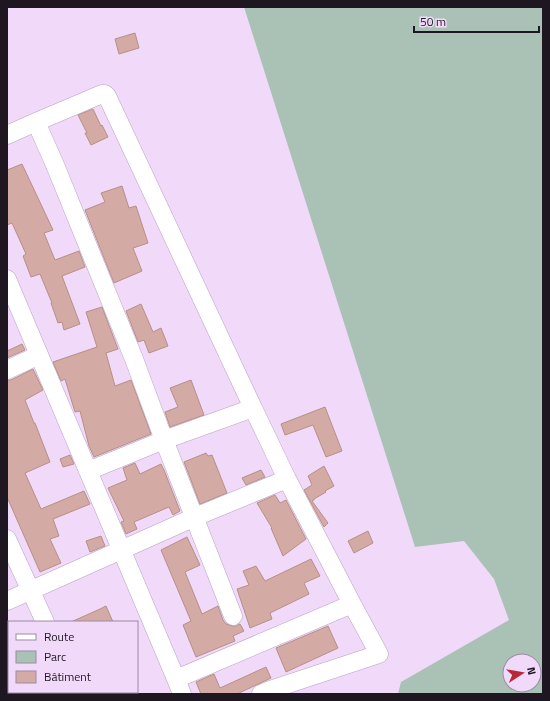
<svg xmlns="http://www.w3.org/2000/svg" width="550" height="701" font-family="'Titillium Web',sans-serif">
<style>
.green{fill:#a9c2b5;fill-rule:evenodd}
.building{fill:#d4aba4;stroke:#b68f88}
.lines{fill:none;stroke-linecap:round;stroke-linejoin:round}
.minor-casing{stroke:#b9a3c1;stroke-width:19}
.minor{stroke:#fff;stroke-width:18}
</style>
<rect width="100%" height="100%" fill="#f0d9f9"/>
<path class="green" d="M244,7H543V694H398L401,682L509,620L494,579L464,541L415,547ZM510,661H534V685H510Z"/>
<path class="building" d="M135,33L139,48L119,54L115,39Z
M93,109L101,126L102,125L108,137L91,145L85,133H87L78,115Z
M22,164L53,230L44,233L55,260L79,251L85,267L62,276L80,324L64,330L62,322L58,323L51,303H52L40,274L31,277L23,256L26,254L12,223L7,225V170Z
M122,186L129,208L136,206L148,243L133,248L142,271L114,283L85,210L105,202L101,193Z
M141,304L153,332L161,328L168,346L149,353L144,340L138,342L126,311Z
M102,307L118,349L106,353L115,386L131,380L151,434L94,457L89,446L80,411L75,412L65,379L61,381L53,362L97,347L86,312Z
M22,344L25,350L7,358V351Z
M33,369L43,390L25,400L34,423H35L50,462L25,473L41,509L84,491L90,504L53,519L59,536L50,539L61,563L40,572L7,497V380H11Z
M191,380L204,415L170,427L165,412L178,407L170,388Z
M325,407L342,451L326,457L313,425L285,435L281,424Z
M206,453L208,456L212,455L227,493L200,504L184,462Z
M70,455L74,464L63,467L60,459Z
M135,463L140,474L161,464L164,470L180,511L173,515L169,507L134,522L137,529L126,534L121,522L124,521L108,488L127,480L123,468Z
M324,466L334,486L325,491L326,492L314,499V500L312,501L328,523L324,527L304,490L312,485L308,476Z
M261,470L265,477L246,485L242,478Z
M275,495L280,503L286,500L306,539L283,556L271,528H272L257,503Z
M368,531L373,543L354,553L348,541Z
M101,536L105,546L90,552L86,541Z
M187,537L200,565L185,572L202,614L218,606L223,620L226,624L232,626H236L240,624L244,631L233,636L235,641L196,657L183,625L191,621L161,550Z
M311,559L320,576L304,583L309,594L270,613L272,619L250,628L237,589L249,585L243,571L256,566L265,581Z
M106,606L113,622H71L100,609Z
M328,626L338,648L286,672L276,648Z
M266,667L271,678L237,694H201L196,682L214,674L220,688Z"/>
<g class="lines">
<defs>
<path id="minor" d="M36,122L102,94H105L107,96L253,408
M7,135L36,122L55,165L134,359L164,440L233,616
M7,279L176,679
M7,370L39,355
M88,471L164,440L253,408L287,479L352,604L176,679L182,694
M7,539L45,622
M7,601L195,517L287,479
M78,692L79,694
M261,694L270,690L379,654L352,604"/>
</defs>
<use href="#minor" class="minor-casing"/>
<use href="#minor" class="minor"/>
</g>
<rect width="550" height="701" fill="none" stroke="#1e1621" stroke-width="16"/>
<rect x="8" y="621" width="130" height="72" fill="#f0d9f9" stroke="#9c8ba3"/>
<rect x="16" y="634" width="20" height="6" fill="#ffffff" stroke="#9c8ba3"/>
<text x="44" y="641" font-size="12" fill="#1e1621">Route</text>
<rect x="16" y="651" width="20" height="12" fill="#a9c2b5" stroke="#9c8ba3"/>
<text x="44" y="661" font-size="12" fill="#1e1621">Parc</text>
<rect x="16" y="671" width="20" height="12" fill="#d4aba4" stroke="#9c8ba3"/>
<text x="44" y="681" font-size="12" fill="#1e1621">Bâtiment</text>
<g transform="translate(522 673) rotate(78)"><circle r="19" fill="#f0d9f9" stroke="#9c8ba3"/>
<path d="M0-3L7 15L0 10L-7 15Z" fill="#b92839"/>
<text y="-6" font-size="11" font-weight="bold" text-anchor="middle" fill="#1e1621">N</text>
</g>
<path d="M414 26v6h125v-6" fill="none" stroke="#1e1621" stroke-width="2"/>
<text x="420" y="26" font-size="12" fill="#1e1621" stroke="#f0d9f9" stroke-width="3" paint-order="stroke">50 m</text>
</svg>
